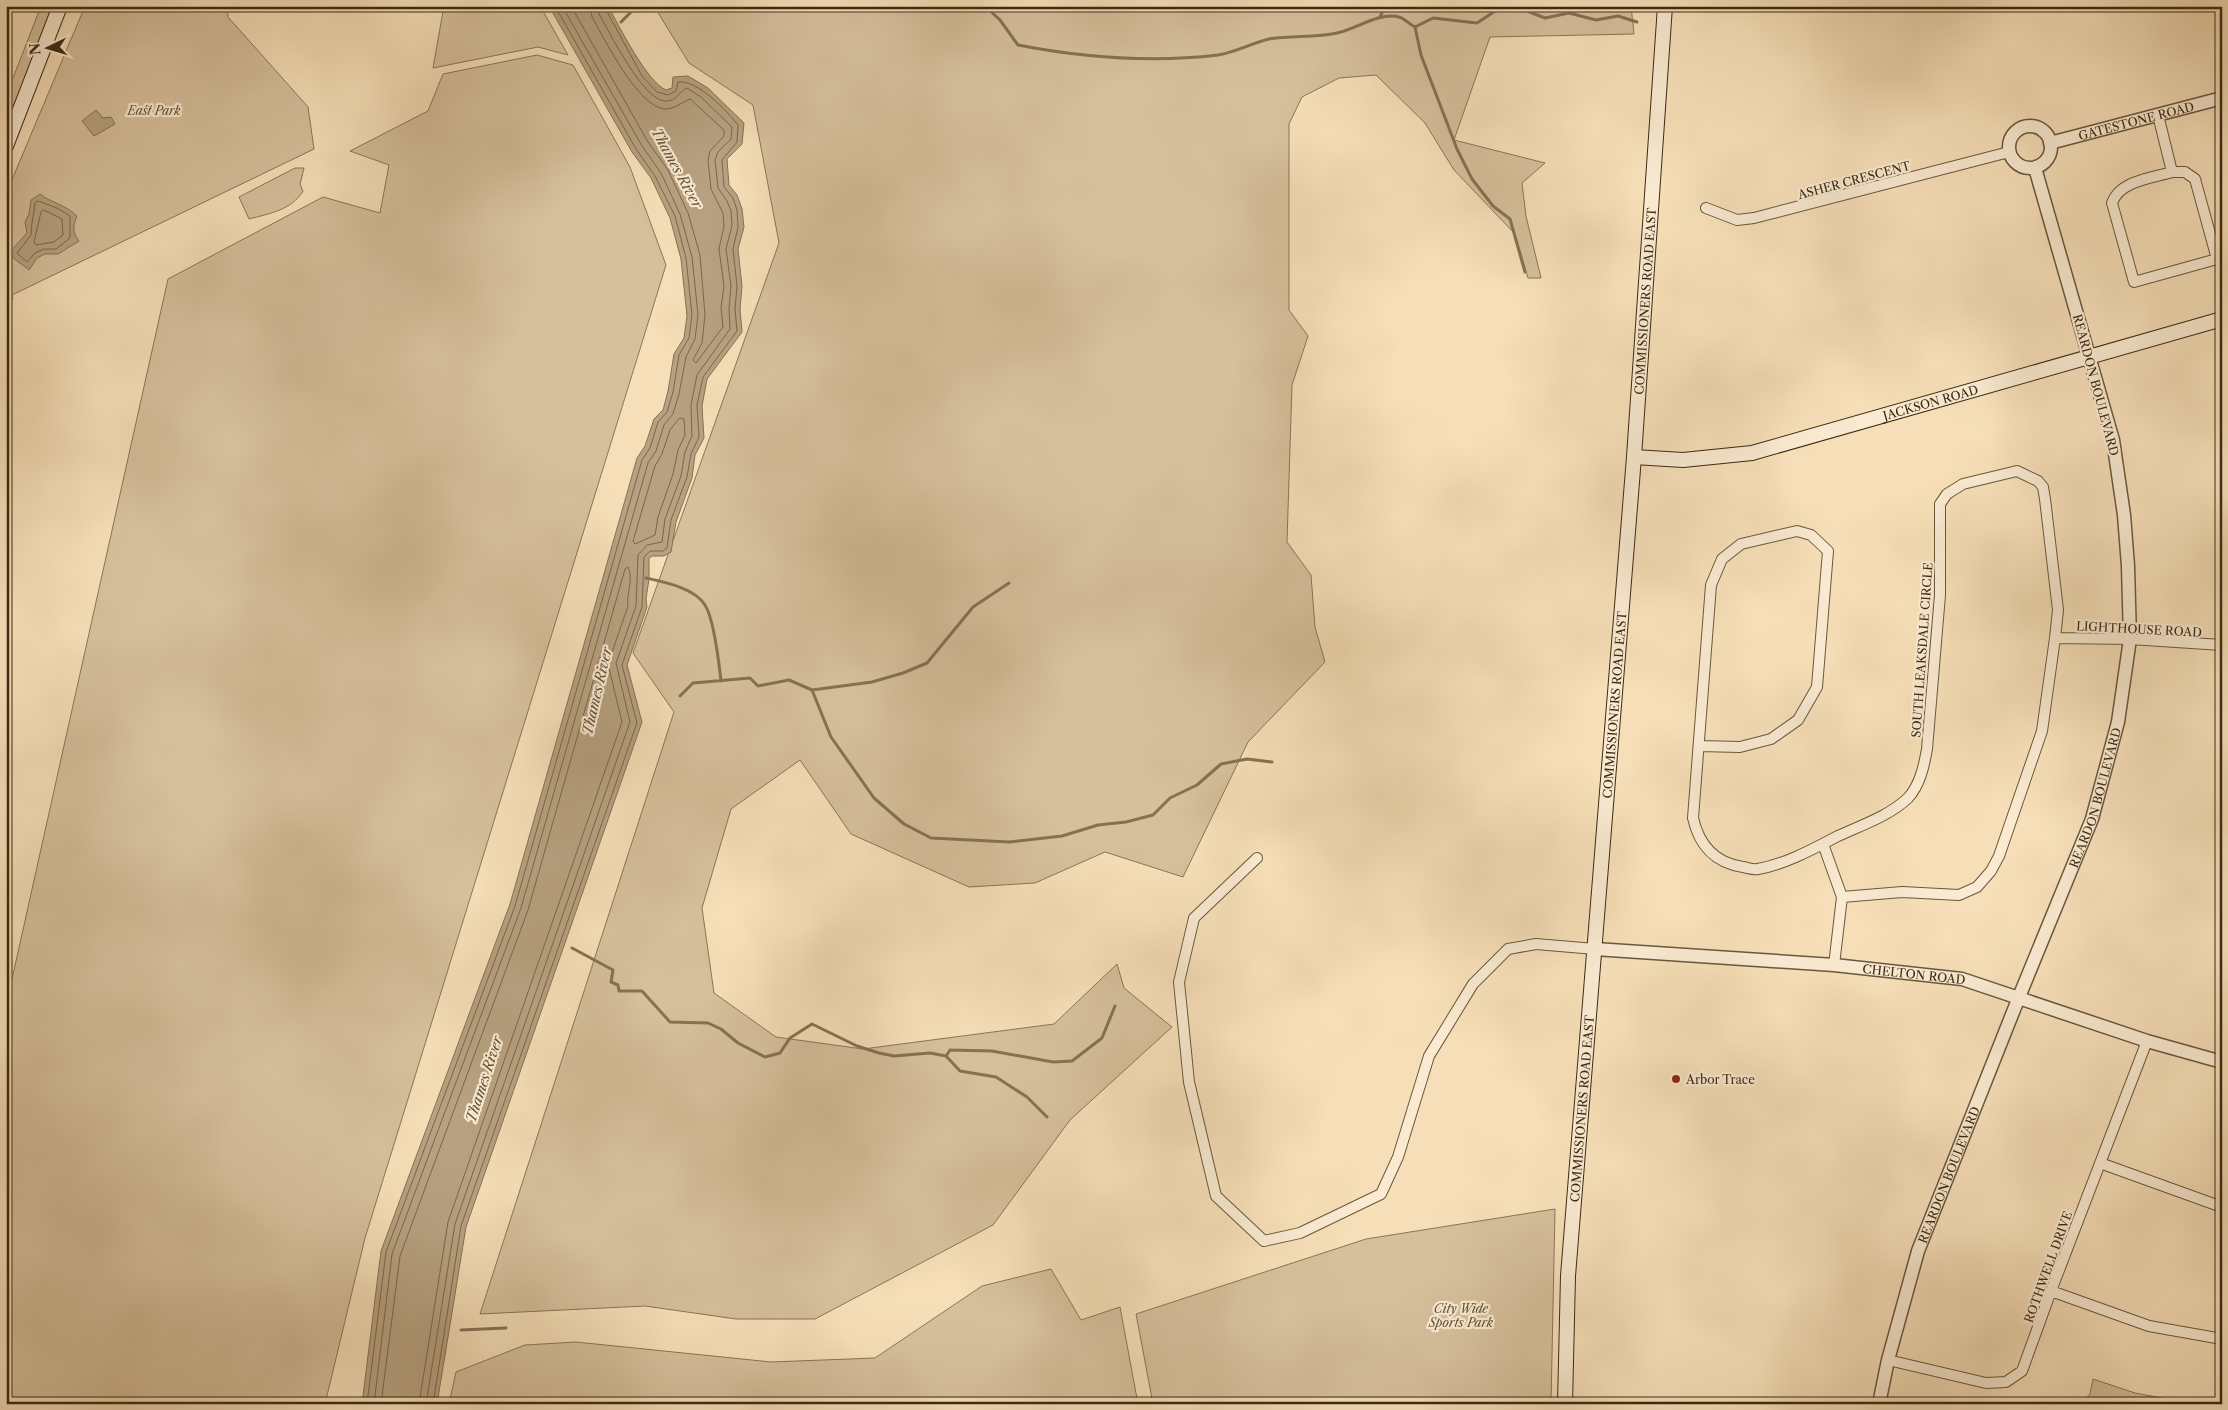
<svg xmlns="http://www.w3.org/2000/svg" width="2228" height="1410" font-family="'Libre Caslon Text',serif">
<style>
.green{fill:#d6c09c;stroke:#897558}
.water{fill:#b7a180;stroke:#867154}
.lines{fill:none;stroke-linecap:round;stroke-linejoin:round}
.shore{stroke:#7a664a;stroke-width:1}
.stream{stroke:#867154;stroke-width:3}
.minor-casing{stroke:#6a573c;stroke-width:12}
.tertiary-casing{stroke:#6a573c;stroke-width:15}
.secondary-casing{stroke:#3c2a13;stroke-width:16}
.minor{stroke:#f9ead1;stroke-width:10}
.tertiary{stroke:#f9ead1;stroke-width:12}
.secondary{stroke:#f9ead1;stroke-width:14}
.poi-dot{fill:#8f2418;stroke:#f9ead1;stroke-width:2}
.labels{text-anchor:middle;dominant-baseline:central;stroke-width:4.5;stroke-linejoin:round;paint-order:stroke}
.park-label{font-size:12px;font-style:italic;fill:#625035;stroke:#f9ead1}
.street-label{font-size:12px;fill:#3c2a13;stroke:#f9ead1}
.poi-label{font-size:12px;fill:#3c2a13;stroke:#f9ead1;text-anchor:start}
.water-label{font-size:14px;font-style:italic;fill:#614e34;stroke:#f9ead1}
</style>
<rect width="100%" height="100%" fill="#f6dfb8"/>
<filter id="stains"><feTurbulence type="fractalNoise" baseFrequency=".004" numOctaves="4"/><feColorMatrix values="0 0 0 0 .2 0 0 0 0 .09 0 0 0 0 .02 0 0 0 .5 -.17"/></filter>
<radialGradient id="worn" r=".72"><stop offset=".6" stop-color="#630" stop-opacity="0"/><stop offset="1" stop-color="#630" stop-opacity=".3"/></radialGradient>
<path class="green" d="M41,6H55L6,124V96Z
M85,6H227L228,17L308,107L314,149L12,295L13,299L6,303V194Z
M444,6H540L568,55L538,47L433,68Z
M654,6H1631L1634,34L1490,37L1454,140L1545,163L1522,183L1526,216L1541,278H1528L1515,234L1454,170L1425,123L1376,75L1339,78L1302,97L1289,124V310L1308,336L1292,385L1287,542L1311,575L1315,627L1325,662L1248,742L1183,877L1105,852L1035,883L969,887L851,834L800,760L731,809L702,908L714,993L776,1037L863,1049L1054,1024L1117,964L1124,988L1172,1027L1070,1120L993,1225L815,1319H736L645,1306L480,1314L674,712L633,653L779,243L753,105L689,63Z
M537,55L573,65L630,167L666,265L365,1238L325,1404H6V1006L168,279L323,197L380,213L389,165L350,151L428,111L443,74Z
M295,168H304L300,184L303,191C292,210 268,214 249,219L239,197Z
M1555,1209L1551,1404H1153L1136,1314L1366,1239Z
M1051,1269L1081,1320L1120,1307L1138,1404H449L456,1372L525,1345L576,1342L771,1362L875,1358L982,1286Z
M2093,1379L2135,1393L2194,1404H2082L2090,1394Z"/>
<path class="water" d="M549,6H608C619,26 647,82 666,90L672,88L673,77L688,76L708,88L744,123L742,144L727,159L729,185L737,195L742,209L744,227L738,249L742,286L740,309L742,332L707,379L702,406L704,438L695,455L692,478L676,522L671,552L664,556H652L649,558V579L646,599L647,607L627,665L642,722L466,1227L437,1404H362L381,1251L510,904L637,458L645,446L654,419L663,410L668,391L674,354L684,338L687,316L681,259L670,218L651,178L632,152Z
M96,110L103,118L111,117L115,124L94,136L82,121Z
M40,194C52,203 66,205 77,216C73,226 72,232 79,241L58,254H45L37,258L29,270L8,254L27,233L25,222L29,214L31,200Z"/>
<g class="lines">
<path class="shore" d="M571,6L648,142L668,170L688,213L700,255L705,315L702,343L693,360L696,363L723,327L721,308L724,286L719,249L724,226L723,213L711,189L708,160L710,151L724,136V130L690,99C682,102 675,109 665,109C638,107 605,40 592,17L590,6
M38,201L57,208L70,216V238L56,249H44L35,253L27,262L17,253L31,235C31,223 34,215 35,203Z
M44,210L62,219L63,235L54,242L36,245L34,242L41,212Z
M680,418L684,419L685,435L678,450L673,474L658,517L655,535L635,544L633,541L655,466L662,454L670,430Z
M367,1404L386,1252L515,906L642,460L650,448L658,422L667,412L673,392L679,355L689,338L692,315L686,258L675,216L655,176L636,149L555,6
M374,1404L392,1254L521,908L648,463L656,451L664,425L673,414L679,394L686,357L695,339L698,315L692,257L680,214L661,173L642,146L562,6
M381,1404L400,1256L528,910L625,569L628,567C634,579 626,594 628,606L608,664L622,722L448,1222L419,1404
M426,1404L455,1224L630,722L616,663L636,606L638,555L647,545L662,542L665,519L681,476L685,452L692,436L691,405L697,375L730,329L729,309L731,286L726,249L732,226L731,211L727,201L718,188L715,160L718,152L731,139L732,127L701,97L687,88C679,91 677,102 665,101C643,100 610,33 599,14L598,6
M433,1404L461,1226L637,723L622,665L642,607L644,557L650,551H663L667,548L671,520L687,477L691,454L699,437L697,405L703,377L737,331L735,309L737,286L733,249L738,227L737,210L733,198L724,187L722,160L737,142L738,125C727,111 697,79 678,82L676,91L668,95L657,92L642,76L604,6"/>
<path class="stream" d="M985,6L1000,20L1018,45C1085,58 1150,63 1218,55C1236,52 1252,43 1269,39C1291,35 1315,38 1337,33C1357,29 1378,12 1399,17C1404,18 1409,24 1415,27L1421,55L1457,149L1472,179L1493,206L1510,219L1525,272
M1514,6L1545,18L1569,13L1596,20L1618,16L1637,22
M1380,17L1385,6
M621,22L637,6
M1415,27L1433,18L1477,23L1503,6
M646,578C664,582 695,588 705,605C714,619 719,663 721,681
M812,690L872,682L903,673L927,663L973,607L1009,583
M680,696L693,683L750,678L758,686L789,680L812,690L831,737L874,798L904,824L931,838L1009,842L1062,836L1098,825L1126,822L1153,815L1170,798L1197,785L1221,764L1247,759L1272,762
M572,948L613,970L611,982L618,985L619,991H642L670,1022L708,1023L721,1029L738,1043L765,1057L780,1053L790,1038L812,1024L857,1046L879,1053L894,1056L930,1053L946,1056L960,1071L996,1077L1027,1097L1047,1117
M946,1056L950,1050L992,1051L1053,1062L1072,1061L1102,1038L1115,1006
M461,1330L506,1328"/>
<defs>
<path id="minor" d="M2158,115L2172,172H2185L2195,179L2217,259L2134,282L2112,203C2119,181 2152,178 2172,172
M1706,208L1737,220L1754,218L2009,152
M2055,638L2130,639L2222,645
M1699,746L1740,747L1771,739L1798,720L1817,687L1828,551L1811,535L1797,531L1741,544L1722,559L1711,585L1693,818C1699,845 1715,863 1743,867C1748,868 1753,870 1758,869C1786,864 1813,849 1838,836C1862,825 1889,816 1908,798C1920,785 1924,766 1927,749L1940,595V504L1947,494L1963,484L2017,471L2038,481L2043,487L2045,499L2058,610L2055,638L2042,731L1999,856L1991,871L1977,887L1959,895L1902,892L1842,897
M1823,844L1842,897L1834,965
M1257,858L1194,918L1179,982L1189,1082L1216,1196L1264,1241L1300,1233L1381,1194L1398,1157L1429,1056L1473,984L1508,949L1536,944L1595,949
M2100,1163L2222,1207
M2051,1291L2149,1326L2222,1339
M1888,1360L1986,1383L2006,1382L2022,1371L2051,1291L2147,1041"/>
<g id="tertiary">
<circle cx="2030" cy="147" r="21"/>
<path id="s1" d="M2050,143L2222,98"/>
<path id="s2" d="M1595,949L1834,965L1962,979L2147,1041L2222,1062"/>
<path id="s3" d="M1879,1404L1888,1360L1918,1251L2019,997L2092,819L2118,722L2130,639L2128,566L2124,515L2113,440L2035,168"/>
</g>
<g id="secondary">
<path d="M6,146L60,6"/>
<path id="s4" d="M1634,457L1683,460L1752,453L2222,319"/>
<path id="s5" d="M1565,1404L1568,1276L1634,457L1665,6"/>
</g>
</defs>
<use href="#minor" class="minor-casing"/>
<use href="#tertiary" class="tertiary-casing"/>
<use href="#secondary" class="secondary-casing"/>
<use href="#minor" class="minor"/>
<use href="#tertiary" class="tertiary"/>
<use href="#secondary" class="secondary"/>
</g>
<circle class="poi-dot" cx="1676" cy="1079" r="5"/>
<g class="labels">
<g class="park-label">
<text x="154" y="110">East Park</text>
<text x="1461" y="1308">City Wide<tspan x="1461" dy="14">Sports Park</tspan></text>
</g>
<g class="street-label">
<text stroke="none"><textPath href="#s1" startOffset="89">GATESTONE ROAD</textPath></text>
<text transform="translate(1854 180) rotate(-15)">ASHER CRESCENT</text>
<text stroke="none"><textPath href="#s5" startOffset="1106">COMMISSIONERS ROAD EAST</textPath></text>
<text transform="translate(2096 385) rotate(75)">REARDON BOULEVARD</text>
<text stroke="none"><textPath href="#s4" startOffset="304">JACKSON ROAD</textPath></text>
<text transform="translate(2139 629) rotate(3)">LIGHTHOUSE ROAD</text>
<text transform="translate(1922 650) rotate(-86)">SOUTH LEAKSDALE CIRCLE</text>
<text stroke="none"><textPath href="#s5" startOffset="701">COMMISSIONERS ROAD EAST</textPath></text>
<text stroke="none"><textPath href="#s3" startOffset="645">REARDON BOULEVARD</textPath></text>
<text stroke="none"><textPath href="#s2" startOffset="320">CHELTON ROAD</textPath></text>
<text stroke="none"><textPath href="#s5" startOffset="296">COMMISSIONERS ROAD EAST</textPath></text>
<text stroke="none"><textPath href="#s3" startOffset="240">REARDON BOULEVARD</textPath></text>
<text transform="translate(2048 1267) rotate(-70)">ROTHWELL DRIVE</text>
</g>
<g class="poi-label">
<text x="1686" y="1079">Arbor Trace</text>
</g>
<g class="water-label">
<text transform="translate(677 168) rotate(61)">Thames River</text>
<text transform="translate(597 691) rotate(-77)">Thames River</text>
<text transform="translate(484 1079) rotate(-72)">Thames River</text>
</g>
</g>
<rect width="2228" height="1410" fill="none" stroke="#f6dfb8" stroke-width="25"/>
<rect x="8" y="8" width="2213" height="1395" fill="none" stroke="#3c2a13" stroke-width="2.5"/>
<rect x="12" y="12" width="2203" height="1385" fill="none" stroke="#3c2a13"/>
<g transform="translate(48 48) rotate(265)" stroke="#f9ead1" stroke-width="4" paint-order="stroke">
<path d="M0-4L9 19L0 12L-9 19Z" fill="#3c2a13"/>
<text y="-8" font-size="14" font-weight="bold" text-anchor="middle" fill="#3c2a13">N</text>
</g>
<rect width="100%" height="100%" filter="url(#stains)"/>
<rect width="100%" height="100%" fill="url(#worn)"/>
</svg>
